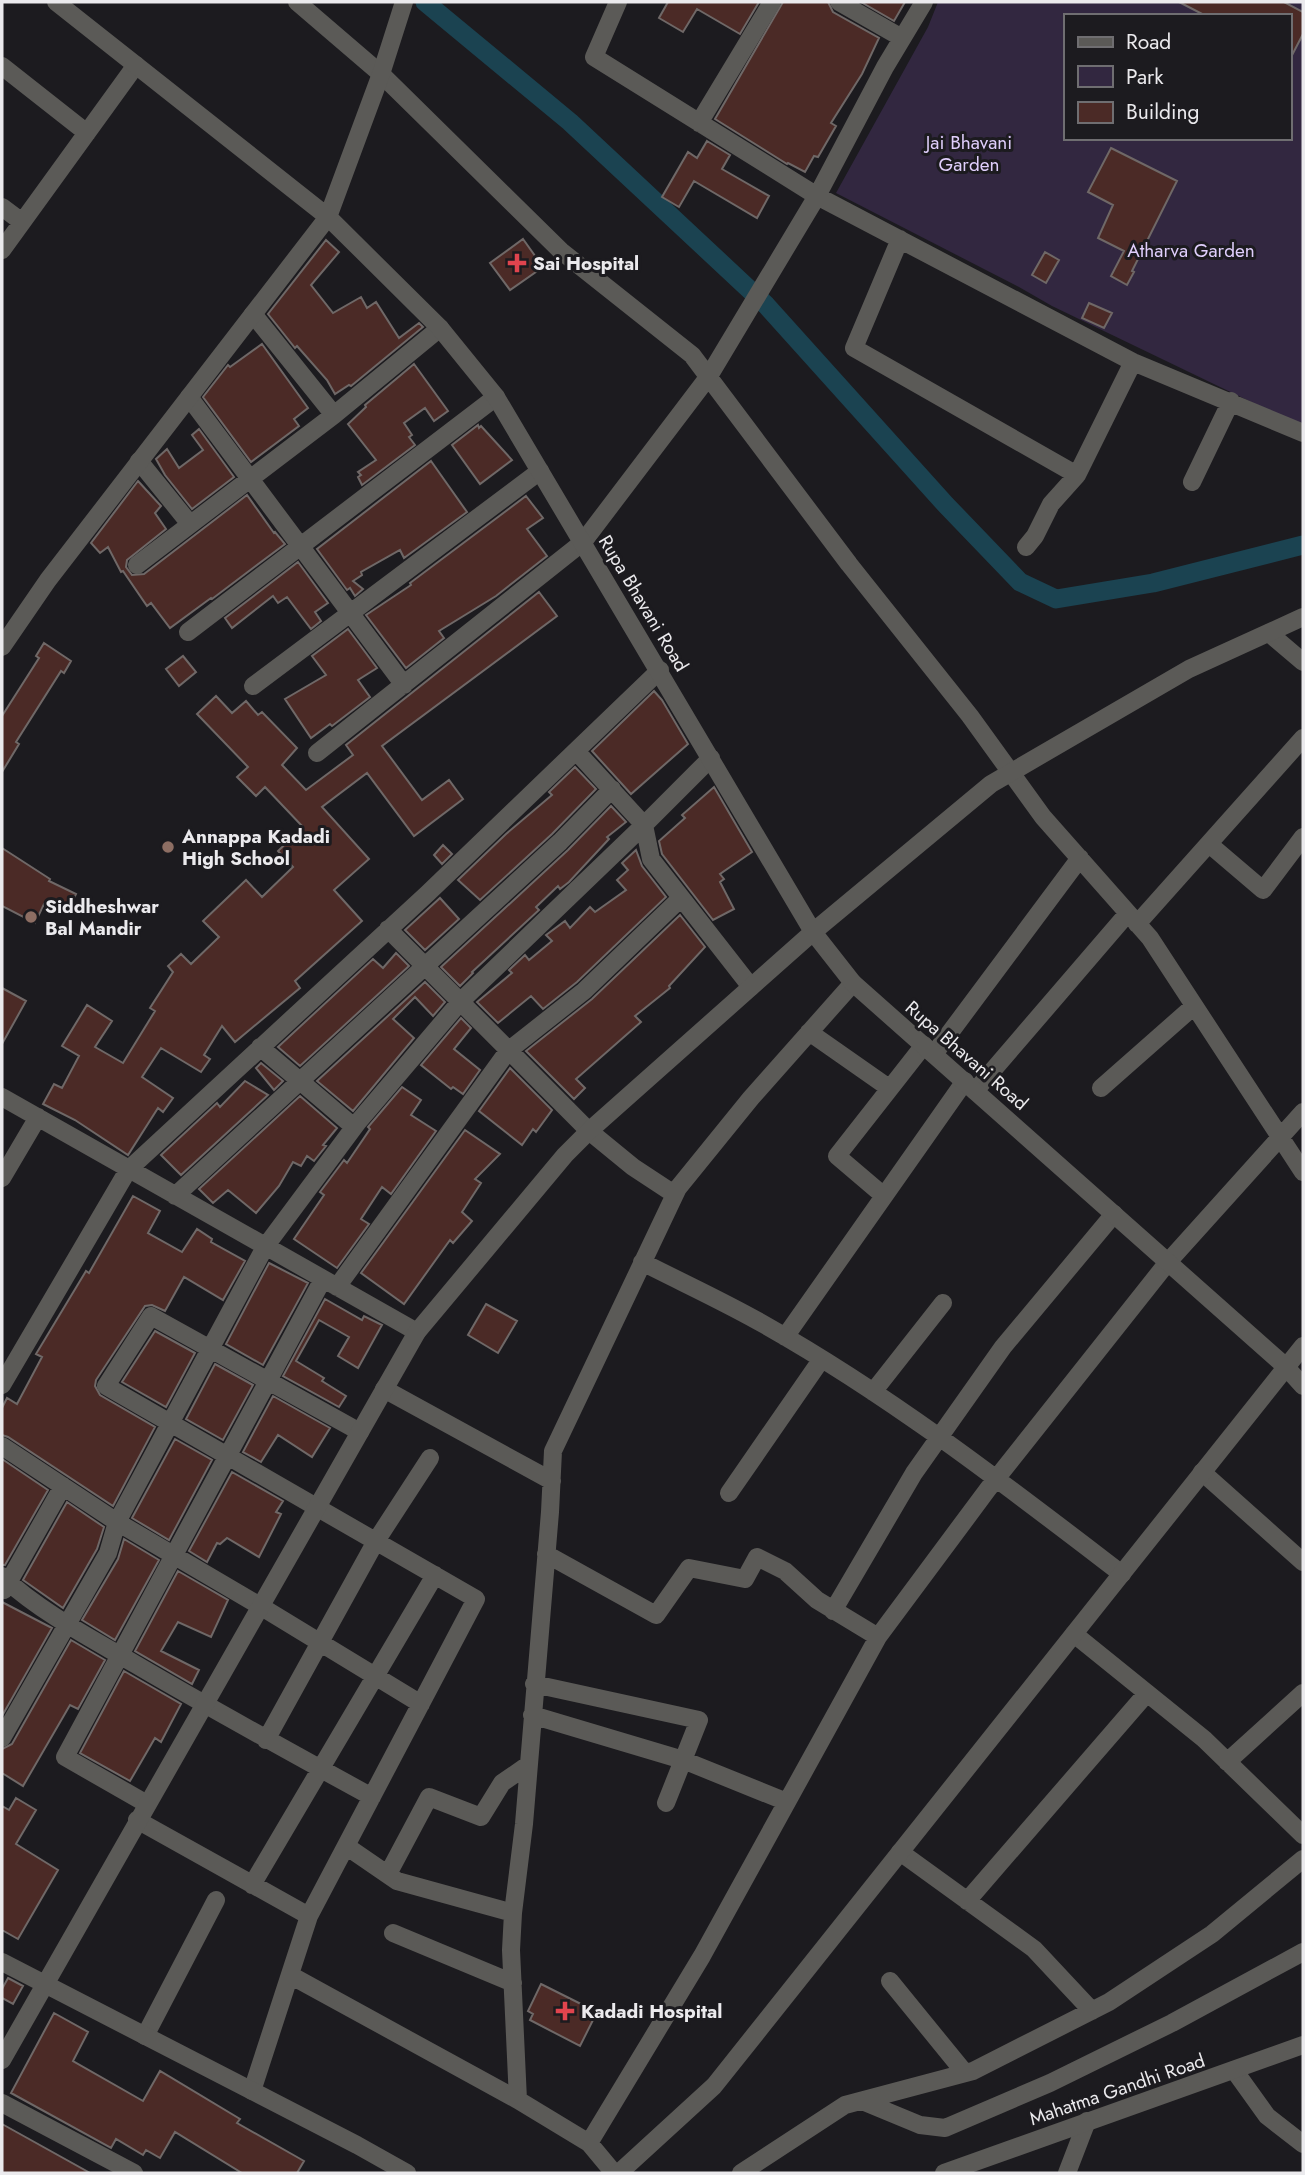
<svg xmlns="http://www.w3.org/2000/svg" width="1305" height="2175" font-family="Jost,sans-serif">
<style>
.green{fill:#322740;fill-rule:evenodd}
.lines{fill:none;stroke-linecap:round;stroke-linejoin:round}
.canal{stroke:#1b4351;stroke-width:19}
.building{fill:#4b2a26;stroke:#6f6867;stroke-width:2}
.minor{stroke:#5b5a57;stroke-width:18}
.tertiary{stroke:#5b5a57;stroke-width:18}
.health-dot{fill:#e0444e;stroke:#1c1b1f;stroke-width:2.5}
.education-dot{fill:#8d6e63;stroke:#1c1b1f;stroke-width:2.5}
.labels{text-anchor:middle;stroke-width:6;stroke-linejoin:round;paint-order:stroke}
.park-label{font-size:19px;fill:#dfcefb;stroke:#1c1b1f}
.poi-label{font-size:19px;font-weight:bold;fill:#ebeaed;stroke:#1c1b1f;text-anchor:start}
.street-label{font-size:19px;fill:#ebeaed;stroke:#1c1b1f}
</style>
<rect width="100%" height="100%" fill="#1c1b1f"/>
<path class="green" d="M938,2H1303V427L1052,306L1019,287L836,193L928,27ZM1065,16H1289V138H1065Z"/>
<g class="lines">
<path class="canal" d="M425,2L570,122L766,305L946,505L1020,582L1056,599L1153,583L1303,545"/>
</g>
<path class="building" d="M668,2H759L740,34L697,9L683,32L659,18Z
M783,2H828L833,12L879,38L862,74L831,123L836,126L818,157L814,156L805,172L788,163L787,164L715,119Z
M861,2H905L894,21Z
M1179,2H1284L1303,12V34L1289,61V16H1206Z
M707,141L730,155L722,169L769,196L757,218L694,181L679,207L662,197L688,152L697,158Z
M1111,148L1177,181L1132,271L1134,272L1127,285L1111,276L1124,251L1098,238L1113,205L1088,192Z
M523,239L543,267L510,290L490,263Z
M326,240L339,252L311,285L333,313L361,297L367,308L376,302L399,338L419,323L423,327L351,386L349,385L335,394L327,380L297,346L295,348L268,314Z
M1045,252L1059,260L1046,283L1032,275Z
M1089,303L1112,313L1104,328L1082,318Z
M262,344L308,408L294,419L299,426L251,462L203,397L228,365L230,367Z
M414,364L448,411L434,421L425,408L404,423L412,435L409,437L415,445L362,485L358,477L361,475L358,472L376,460L348,424L366,407L365,405Z
M478,425L479,428L481,426L512,460L480,484L452,445Z
M199,429L234,477L192,509L165,475L156,459L167,449L179,468L203,450L192,435Z
M431,461L467,512L404,558L400,550L361,572L362,575L353,581L363,589L355,596L350,588L347,590L317,549Z
M138,481L161,506L155,513L166,529L127,560L126,567L132,575L144,574L247,495L274,533L275,532L285,544L212,599L211,598L170,628L151,603L147,606L123,571L121,572L108,547L100,553L91,543Z
M526,496L543,518L527,529L547,556L496,596L439,631L444,638L406,668L366,615L411,585L410,583Z
M298,562L328,603L315,612L321,621L311,629L287,597L278,603L273,596L232,628L225,618Z
M539,592L557,616L382,746L422,800L449,780L463,799L414,836L367,773L322,807L369,859L334,890L362,921L295,981L300,988L235,1042L222,1026L204,1055L210,1059L201,1072L161,1048L142,1077L173,1098L163,1112L158,1108L128,1155L75,1120L43,1104L54,1084L62,1088L79,1056L62,1046L87,1005L112,1021L95,1047L123,1063L155,1011L150,1008L173,972L168,966L181,954L191,964L219,937L203,921L246,880L262,897L293,867L278,851L303,827L265,787L256,796L237,777L248,767L197,714L216,696L232,713L246,701L258,715L262,712L297,748L282,765L306,790L353,755L346,745Z
M348,629L377,668L358,680L370,697L332,726L330,724L311,738L285,699L326,675L312,656Z
M44,643L71,661L64,673L61,671L16,742L19,744L2,772V716L39,658L36,656Z
M183,656L196,672L179,686L166,669Z
M654,691L662,700L688,744L631,794L592,751Z
M575,767L596,789L552,834L480,900L458,880L506,834L552,795L549,792Z
M714,787L752,852L720,874L724,879L720,882L734,909L713,920L662,854L659,841L685,818L682,815Z
M611,806L626,822L607,837L609,839L569,882L560,889L558,886L536,907L539,910L472,972L473,973L460,986L441,967L568,850Z
M443,845L452,854L442,864L434,855Z
M2,848L50,879L49,881L76,894L66,914L44,904L35,923L2,906Z
M636,850L642,866L666,897L577,982L543,1009L531,996L498,1023L477,1002L512,973L509,970L525,955L529,960L552,941L546,935L565,921L570,928L590,907L595,912L626,890L617,880L628,870L622,863Z
M440,898L459,919L425,950L405,930Z
M680,915L705,947L669,986L670,988L635,1016L641,1022L576,1079L585,1088L574,1099L526,1051L592,999Z
M396,953L409,966L300,1066L278,1047L373,959L383,968Z
M425,982L445,1002L433,1016L415,997L393,1019L414,1038L353,1111L317,1081Z
M2,988L26,1001L2,1044Z
M461,1018L471,1028L454,1049L480,1070L463,1094L453,1087L451,1089L421,1065Z
M261,1063L283,1081L274,1090L256,1068Z
M510,1068L552,1110L536,1132L533,1129L522,1145L479,1111Z
M245,1081L268,1095L181,1175L161,1155L217,1103L220,1107Z
M402,1087L421,1100L411,1115L436,1131L391,1194L382,1187L361,1219L369,1224L337,1268L294,1239L324,1195L320,1192L344,1160L347,1163L370,1129L368,1127Z
M300,1096L337,1128L323,1145L326,1146L314,1161L307,1156L301,1166L293,1162L279,1186L256,1213L228,1190L213,1203L199,1189Z
M465,1130L500,1154L475,1179L481,1183L462,1212L472,1221L453,1243L450,1240L404,1304L361,1273Z
M133,1196L160,1211L148,1233L182,1252L197,1229L212,1239L211,1242L245,1261L223,1300L184,1277L165,1311L152,1305L145,1306L96,1380L95,1386L100,1395L155,1427L113,1506L8,1437L2,1435V1408L7,1398L17,1404L42,1357L36,1354L86,1271L89,1273Z
M269,1263L308,1283L263,1365L226,1344Z
M325,1299L362,1320L364,1316L382,1325L358,1368L338,1356L349,1337L319,1320L296,1361L324,1378L322,1381L346,1396L339,1407L283,1376Z
M486,1304L517,1321L498,1353L468,1335Z
M155,1331L195,1353L166,1407L122,1382Z
M215,1364L253,1385L223,1440L186,1419Z
M273,1396L330,1428L312,1457L278,1435L261,1462L243,1452Z
M175,1439L212,1460L169,1540L132,1518Z
M2,1459L48,1490L5,1565H2Z
M232,1472L283,1501L276,1512L281,1514L259,1557L227,1538L220,1544L217,1543L207,1562L189,1551Z
M67,1502L104,1527L97,1549L63,1608L23,1580Z
M124,1539L159,1560L115,1640L82,1620L118,1559Z
M178,1571L228,1600L211,1637L178,1622L161,1651L199,1670L192,1684L135,1651Z
M2,1602L52,1628L2,1716Z
M71,1640L105,1660L78,1709L70,1705L23,1786L2,1773V1749L12,1744Z
M124,1671L181,1704L161,1742L155,1738L130,1781L80,1753Z
M16,1798L36,1810L16,1844L58,1870L18,1939L2,1930V1806L9,1810Z
M8,1978L23,1986L13,2004L2,1998V1989Z
M541,1984L597,2012L580,2046L530,2020L533,2014L528,2011Z
M54,2013L88,2032L73,2061L143,2101L160,2071L240,2119L237,2123L304,2161L297,2173H242L175,2132L160,2158L146,2150L143,2155L116,2139L111,2148L11,2093Z
M2,2124L90,2173H2Z"/>
<g class="lines">
<path class="minor" d="M297,2L381,74L561,251L692,355L849,564L970,716L1043,817L1150,938L1303,1172
M618,2L594,57L817,196L1133,362L1303,433
M839,2L902,38
M2,66L87,133
M699,123L772,2
M2,207L22,222
M900,239L854,348L1077,475L1133,362
M2,250L136,65
M253,314L334,415
M189,397L404,685
M139,461L190,524
M1192,482L1231,401
M1026,547L1035,536L1051,504L1077,475
M137,565L334,415L440,328
M188,632L496,397
M1269,633L1303,662
M253,686L540,471
M576,751L644,825L711,758
M317,753L583,542L709,376L817,196L885,67L924,2
M644,825L651,859L751,987
M1209,844L1263,890L1303,837
M1137,924L1303,738
M388,929L589,1131L633,1167L674,1194
M809,1032L889,1088
M260,1047L354,1127
M934,1054L1080,858
M1101,1088L1194,1006
M975,1091L1128,913
M2,1097L417,1332
M2,1178L38,1117
M175,1196L560,842L612,789
M884,1196L837,1156L924,1045
M642,1262C683,1283 725,1302 765,1325C891,1396 1007,1486 1122,1574
M337,1287L508,1051L584,991L681,898
M785,1337L965,1081
M2,1385L128,1170L427,894L660,670
M384,1389L552,1481
M873,1392L943,1303
M2,1446L117,1522L260,1606L421,1704
M1202,1472L1303,1562
M729,1493L821,1360
M546,1554L656,1615L689,1568L745,1579L757,1557L785,1571L817,1600L878,1637
M2,1576C37,1610 92,1639 135,1664C213,1710 292,1753 372,1797
M4,1590L63,1486
M833,1611L914,1473L1003,1347L1114,1214
M1074,1634L1204,1739L1303,1835
M534,1684L699,1720L666,1803
M532,1715L683,1760L787,1802
M2,1738L108,1553L117,1522L265,1247L358,1122L460,1002L644,825
M266,1740L376,1541L430,1458
M1227,1762L1303,1693
M147,1804L65,1757L323,1279
M137,1820L309,1916
M346,1846L397,1881L513,1913
M900,1852L1034,1949L1092,2011
M388,1874L429,1797L481,1817L502,1783L528,1765
M252,1885L435,1575
M967,1901L1147,1693
M393,1933L513,1983
M290,1975L518,2100L589,2143L614,2173
M890,1981L965,2073
M145,2036L216,1900
M1234,2070L1267,2116L1303,2144
M252,2091L309,1916L476,1599L106,1386L151,1316L360,1432
M518,2100L511,1950L513,1913L524,1824L550,1512L553,1451L678,1188L751,1098L853,983
M862,2101L920,2125L945,2128L1050,2083L1172,2023L1303,1952
M2,2103L134,2173
M589,2143L702,1956L878,1637L988,1489L1168,1262L1303,1112
M741,2173L845,2105L973,2071L1109,2002L1212,1934L1303,1859
M1067,2173L1087,2121"/>
<path class="tertiary" d="M56,2L328,217L440,328L496,397L813,932L853,983L1285,1366L1303,1386
M2,647L48,580L328,217L381,74L404,2
M2,1962L357,2145L407,2173
M2,2060L417,1332L565,1155L589,1131L813,932L991,784L1189,669L1303,617
M619,2173L714,2086L1303,1346
M944,2173L1303,2045"/>
</g>
<g class="health-dot">
<path d="M513.5 252.5h7v7h7v7h-7v7h-7v-7h-7v-7h7z"/>
<path d="M561.5 2000.5h7v7h7v7h-7v7h-7v-7h-7v-7h7z"/>
</g>
<g class="education-dot">
<circle cx="168" cy="847" r="7"/>
<circle cx="31" cy="917" r="7"/>
</g>
<g class="labels">
<g class="park-label">
<text x="969" y="149">Jai Bhavani<tspan x="969" dy="22">Garden</tspan></text>
<text x="1191" y="257">Atharva Garden</text>
</g>
<g class="poi-label">
<text x="533" y="270">Sai Hospital</text>
<text x="182" y="843">Annappa Kadadi<tspan x="182" dy="22">High School</tspan></text>
<text x="45" y="913">Siddheshwar<tspan x="45" dy="22">Bal Mandir</tspan></text>
<text x="581" y="2018">Kadadi Hospital</text>
</g>
<g class="street-label">
<text transform="translate(644 603) rotate(59)" y="7">Rupa Bhavani Road</text>
<text transform="translate(967 1055) rotate(41)" y="7">Rupa Bhavani Road</text>
<text transform="translate(1117 2089) rotate(-19)" y="7">Mahatma Gandhi Road</text>
</g>
</g>
<rect width="1305" height="2175" fill="none" stroke="#ebeaed" stroke-width="7"/>
<rect x="1064" y="14" width="228" height="126" fill="#1c1b1f" stroke="#6f6e71" stroke-width="2"/>
<rect x="1078" y="37" width="35" height="10" fill="#5b5a57" stroke="#6f6e71" stroke-width="2"/>
<text x="1126" y="49" font-size="21" fill="#ebeaed">Road</text>
<rect x="1078" y="66" width="35" height="21" fill="#322740" stroke="#6f6e71" stroke-width="2"/>
<text x="1126" y="84" font-size="21" fill="#ebeaed">Park</text>
<rect x="1078" y="102" width="35" height="21" fill="#4b2a26" stroke="#6f6e71" stroke-width="2"/>
<text x="1126" y="119" font-size="21" fill="#ebeaed">Building</text>
</svg>
